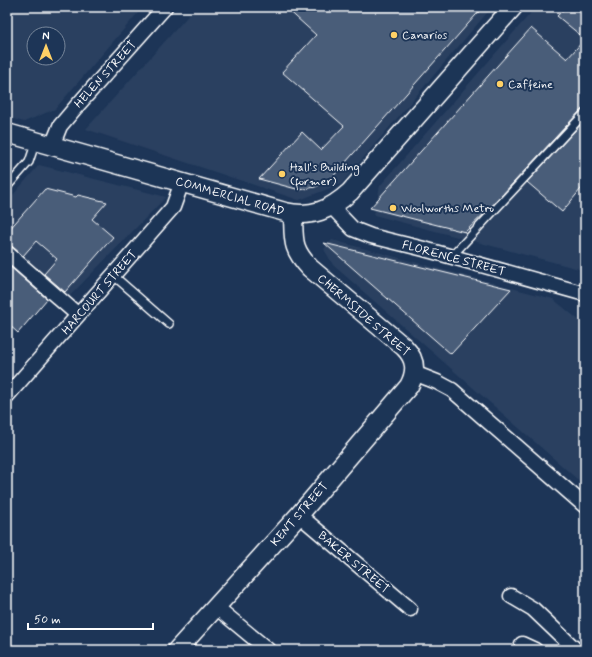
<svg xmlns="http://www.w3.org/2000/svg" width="592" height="657" font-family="Mynerve,sans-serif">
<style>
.built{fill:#2a4161;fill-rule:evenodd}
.building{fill:#4a5d79;stroke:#fff}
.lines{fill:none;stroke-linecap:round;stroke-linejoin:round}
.service-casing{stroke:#fff;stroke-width:10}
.minor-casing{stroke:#fff;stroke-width:17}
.tertiary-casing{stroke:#fff;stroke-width:21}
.service{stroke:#1d3557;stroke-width:7}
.minor{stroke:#1d3557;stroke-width:14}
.tertiary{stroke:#1d3557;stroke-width:18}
.poi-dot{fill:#ffd166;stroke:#1d3557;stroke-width:1.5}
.labels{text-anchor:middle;stroke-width:4;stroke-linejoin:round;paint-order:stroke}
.poi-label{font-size:12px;fill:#fff;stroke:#1d3557;text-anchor:start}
.street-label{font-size:12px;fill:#fff;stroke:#1d3557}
</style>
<rect width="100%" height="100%" fill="#1d3557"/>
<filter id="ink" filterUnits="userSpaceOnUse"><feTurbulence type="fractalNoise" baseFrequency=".025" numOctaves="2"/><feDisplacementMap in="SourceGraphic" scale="8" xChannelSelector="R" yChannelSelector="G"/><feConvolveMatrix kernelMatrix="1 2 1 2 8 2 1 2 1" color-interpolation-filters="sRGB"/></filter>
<g filter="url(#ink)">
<path class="built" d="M7,7H143L55,109L24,122L7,117ZM34,34H58V58H34Z
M196,7H492L341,184L299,200L86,129Z
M536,7H585V268L583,270L374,215L380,186Z
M39,165L166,197L59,307L7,265V202Z
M332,240L553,299L585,325V486L333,265L324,249Z"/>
<path class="building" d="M285,7H483L330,180L315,187L300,190L259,179L302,132L321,150L344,126L282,72L316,35Z
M566,7H585V108L581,110L488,210L465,232L370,208L531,28L567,59L585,39L557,16Z
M585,120V184L562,212L527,182Z
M45,189L76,197L78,195L107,202L92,219L113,237L65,292L44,274L57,259L36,241L23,256L13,247L7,245V232Z
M324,243L511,289L451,354Z
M7,264L47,299L18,333L7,323Z"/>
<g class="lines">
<defs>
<path id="service" d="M7,187L29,162L36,141
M451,257L585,113
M114,276L169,324"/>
<path id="minor" d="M52,146L60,126L76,107L165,7
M332,207L353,229L371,236L424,249L585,294
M7,253L78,315
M414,373L437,382L452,390L585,506
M7,396L173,207L182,182
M299,515L410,609
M511,596L533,609L576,650
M215,606L268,650
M522,644L535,650"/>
<path id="tertiary" d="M7,133L285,212C312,218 330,210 350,192L513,7
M177,650L299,515L409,386C417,371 416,359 404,347L310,268C291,248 294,240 293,214"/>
</defs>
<use href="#service" class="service-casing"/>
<use href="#minor" class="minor-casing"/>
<use href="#tertiary" class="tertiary-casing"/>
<use href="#service" class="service"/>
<use href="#minor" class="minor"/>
<use href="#tertiary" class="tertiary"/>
</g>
</g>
<g class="poi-dot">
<circle cx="394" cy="35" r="4"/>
<circle cx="500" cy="84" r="4"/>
<circle cx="282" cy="174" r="4"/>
<circle cx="393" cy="208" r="4"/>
</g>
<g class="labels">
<g class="poi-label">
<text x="402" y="39">Canarios</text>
<text x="508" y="88">Caffeine</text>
<text x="290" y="171">Hall's Building<tspan x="290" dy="14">(former)</tspan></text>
<text x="401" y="212">Woolworths Metro</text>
</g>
<g class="street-label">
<text transform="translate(105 74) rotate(-48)" y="4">HELEN STREET</text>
<text transform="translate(230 196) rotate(16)" y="4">COMMERCIAL ROAD</text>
<text transform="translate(454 258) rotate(15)" y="4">FLORENCE STREET</text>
<text transform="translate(99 292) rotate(-49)" y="4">HARCOURT STREET</text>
<text transform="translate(364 315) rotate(41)" y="4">CHERMSIDE STREET</text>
<text transform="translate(299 514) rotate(-49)" y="4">KENT STREET</text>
<text transform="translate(354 562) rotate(40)" y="4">BAKER STREET</text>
</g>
</g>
<rect width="592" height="657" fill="none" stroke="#1d3557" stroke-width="24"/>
<rect x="12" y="12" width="568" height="633" fill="none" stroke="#fff" stroke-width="1.5" filter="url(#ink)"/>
<g transform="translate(46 46)"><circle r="19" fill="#1d3557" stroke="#77869a"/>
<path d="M0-3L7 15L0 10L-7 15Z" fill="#ffd166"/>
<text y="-6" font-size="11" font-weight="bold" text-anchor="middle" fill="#ffffff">N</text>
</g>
<path d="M28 623v6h125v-6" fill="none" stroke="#ffffff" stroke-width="2"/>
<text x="34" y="623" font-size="12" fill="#ffffff" stroke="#1d3557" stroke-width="3" paint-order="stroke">50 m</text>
</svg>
